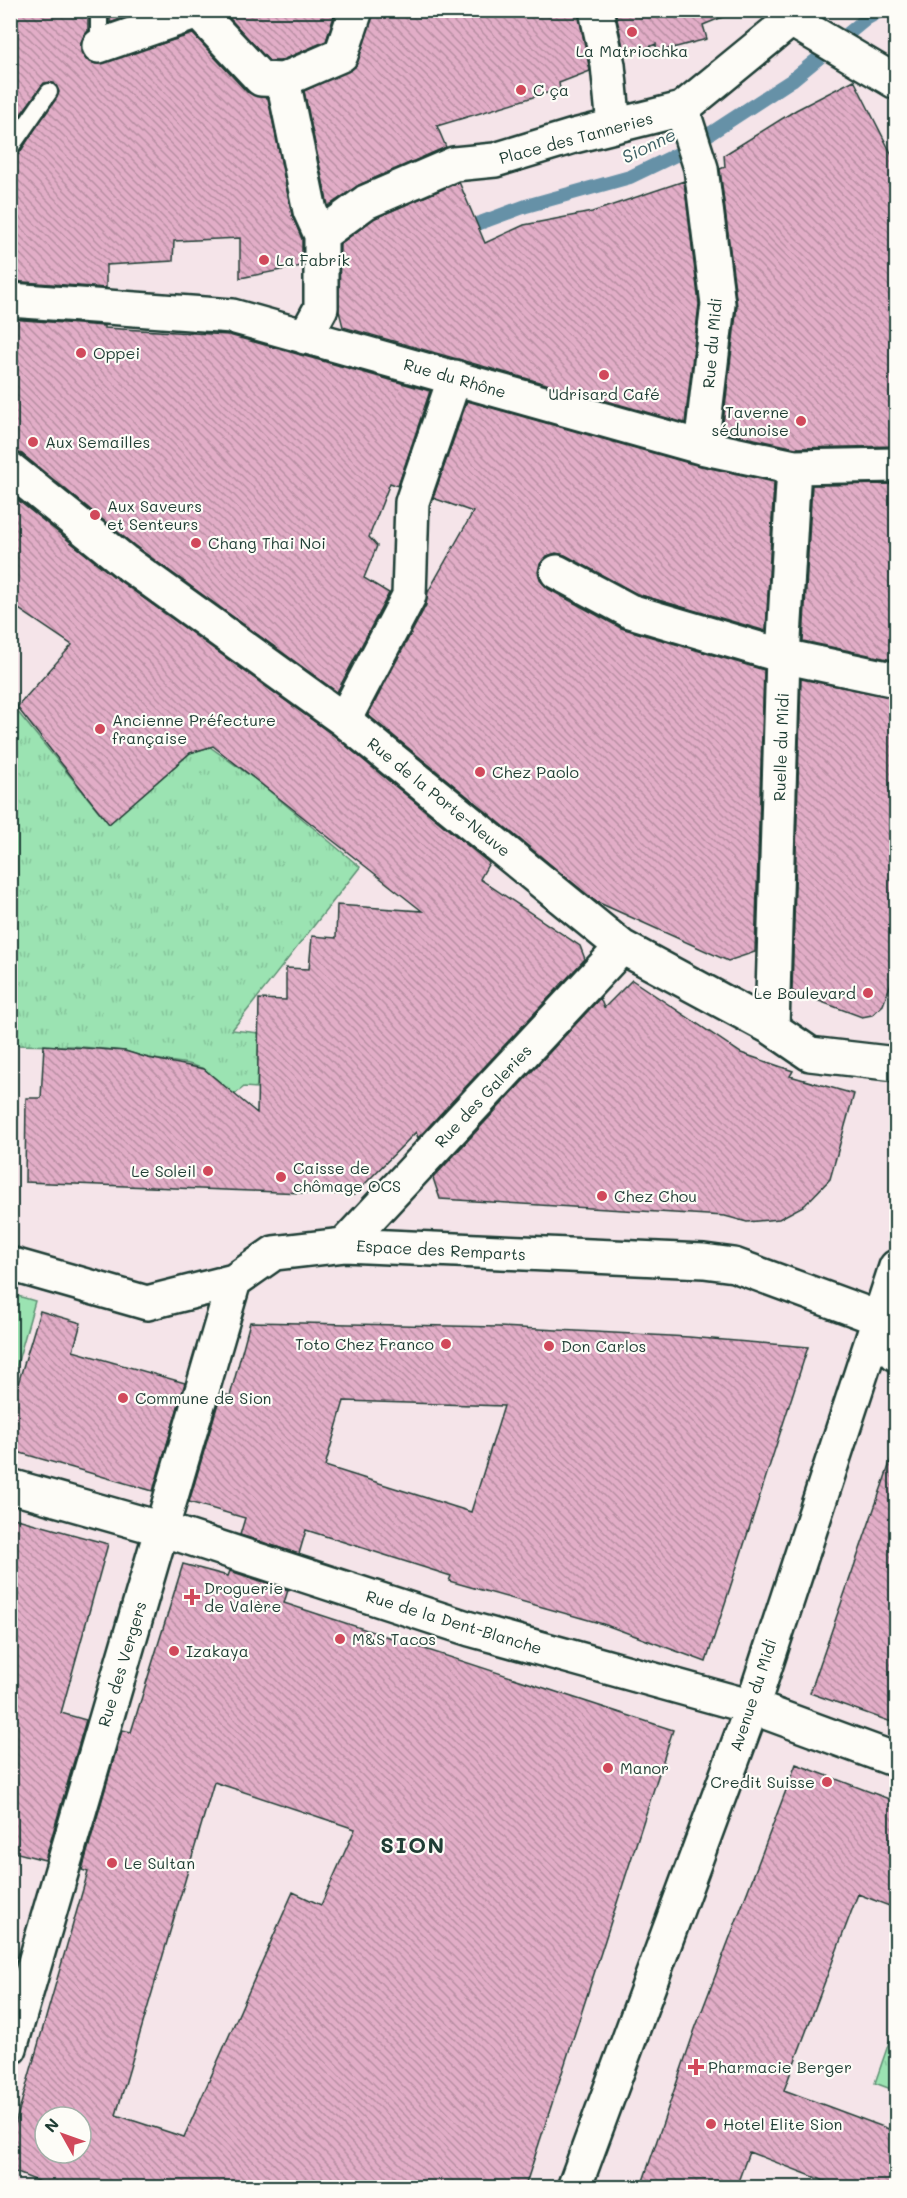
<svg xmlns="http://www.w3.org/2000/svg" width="907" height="2198" font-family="Mali,sans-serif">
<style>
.grass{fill:url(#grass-tufts);stroke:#5d9073;stroke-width:1.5}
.park{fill:#9be3b2;stroke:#5d9073;stroke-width:1.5}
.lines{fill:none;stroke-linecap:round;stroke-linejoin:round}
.stream{stroke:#6691a7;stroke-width:14}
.building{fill:url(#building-back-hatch);stroke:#1f3d34;stroke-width:1.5;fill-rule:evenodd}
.lane-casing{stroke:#1f3d34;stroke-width:21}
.street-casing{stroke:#1f3d34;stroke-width:38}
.lane{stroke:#fdfcf7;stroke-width:16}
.street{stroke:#fdfcf7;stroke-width:33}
.poi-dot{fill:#d1495b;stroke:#fdfcf7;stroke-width:2}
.labels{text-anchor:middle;stroke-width:4.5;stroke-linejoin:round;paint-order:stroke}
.poi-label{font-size:16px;fill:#1f3d34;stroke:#fdfcf7;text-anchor:start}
.street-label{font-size:16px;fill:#1f3d34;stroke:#fdfcf7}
.water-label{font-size:18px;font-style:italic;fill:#3c6064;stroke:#fdfcf7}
.district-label{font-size:22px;font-weight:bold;letter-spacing:1.5px;fill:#1f3d34;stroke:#fdfcf7}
</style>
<defs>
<pattern id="grass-tufts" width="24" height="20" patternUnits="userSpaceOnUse" patternTransform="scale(1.5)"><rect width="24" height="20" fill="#9be3b2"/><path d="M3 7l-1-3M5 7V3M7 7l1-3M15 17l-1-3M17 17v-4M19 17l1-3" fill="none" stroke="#85c49a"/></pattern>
<pattern id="building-back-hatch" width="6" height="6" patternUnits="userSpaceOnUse" patternTransform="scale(1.5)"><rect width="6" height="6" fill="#e2adc7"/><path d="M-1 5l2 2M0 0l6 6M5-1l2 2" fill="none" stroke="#b78ea2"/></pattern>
</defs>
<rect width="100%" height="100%" fill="#f5e4e9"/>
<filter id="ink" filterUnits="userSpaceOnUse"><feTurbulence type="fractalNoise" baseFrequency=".0167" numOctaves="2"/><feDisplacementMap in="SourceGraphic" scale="12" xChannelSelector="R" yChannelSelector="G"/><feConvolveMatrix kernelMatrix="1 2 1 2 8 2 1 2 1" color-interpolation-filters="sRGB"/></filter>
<g filter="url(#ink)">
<path class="grass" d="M17,711L109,824L190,753L210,747L255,779L360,867L232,1030L259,1033L257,1088L244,1087L235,1094H225L220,1083L204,1069L189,1064L148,1058L125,1051L72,1046L11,1045V714Z
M896,2022V2091L875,2083Z"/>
<path class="park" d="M11,1294L35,1301L11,1386L10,1294Z"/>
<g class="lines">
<path class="stream" d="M461,230L526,206L630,177L682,152L792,80L866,19L882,10"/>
</g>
<path class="building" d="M10,10H88V31L81,42V52L86,60L96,64L193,34L247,92L268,98L292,215L302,239V266L240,278V238L174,241L173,261L106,265V288L10,281V158L19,154L59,92L54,83H44L10,129Z
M110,10H145L110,23Z
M222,10H336L326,41L280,61H269Z
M374,10H578L590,71L559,83L560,89L437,126L446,147L359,185L328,206L304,91L355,67Z
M615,10H735V12L703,25L707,39L657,52L656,44L625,56Z
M854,80L897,165V446L796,448L722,432L737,306L720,169L725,167L724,155L796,110Z
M684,181L699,304L685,423L343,327L339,311L340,244L375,218L459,182L485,243L524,225L592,212Z
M10,319L104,326V328L229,335L430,391L398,486L390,483L369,537L377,546L364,578L389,593L337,692L135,546L22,454L10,451Z
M467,401L696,465L774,482L766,631L637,594L565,555L556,553L547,556L540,564L538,572L541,581L548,589L621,628L764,670L755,952L728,961L595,901L368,715L426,605L428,592L473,512L433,498Z
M897,484V661L803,641L812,485Z
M10,494L113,576L333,735L489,863L480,879L580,946L585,959L418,1138L416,1132L354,1195L25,1182L26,1098H41L44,1045L125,1051L148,1058L204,1069L257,1113L259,999L286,1000V968L309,969L312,936L336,938L337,905L422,911L213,746L190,753L109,824L17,707L72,645L10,603Z
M801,679L897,698V967L883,1005L872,1015L862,1017L792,991Z
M632,980L741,1053L793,1071L790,1076L854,1094L830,1179L805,1205L779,1219L747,1222L725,1216L440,1199L433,1178L600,998L604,1008Z
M40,1311L81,1323L73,1351L185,1383L153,1491L10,1450V1410Z
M250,1322L499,1327L689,1337L808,1347L706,1662L603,1624L449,1581L451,1576L306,1530L299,1554L240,1535L245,1518L189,1502L221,1393L230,1396ZM344,1401L504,1406L471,1512L325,1466Z
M891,1460H897V1724L810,1693Z
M10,1517L108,1544L61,1713L86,1720L45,1860L10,1851Z
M183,1564L228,1576L230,1571L288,1590L284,1603L673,1730L525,2187H52L10,2170V2142L88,1872L82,1870L122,1730L131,1732ZM214,1782L355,1829L321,1905L293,1892L184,2137L116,2115ZM45,2117H81V2153H45Z
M796,1764L897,1802V1909L858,1894L784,2090L897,2132V2187H840L749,2152L736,2187H641L695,2029Z"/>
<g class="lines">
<defs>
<path id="lane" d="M95,50L99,46V10
M10,148L49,92"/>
<path id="street" d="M596,10L608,65L614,126
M793,21L896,82
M99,46L198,12L261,79L283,80L341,55L356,10
M283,80L310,211L321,235L366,202L454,164L495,160L574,136L682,109L803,10
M682,109L701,168L718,304L701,447
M10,300L232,316L701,447L794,467L896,465
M305,337L321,308V235
M10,469L124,561L344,720L622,947L772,1028L810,1054L896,1064
M557,572L630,611L783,656L896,680
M344,720L409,596L412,502L455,377
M772,1028L783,656L794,467
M344,1245L622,947
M10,1264L147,1303L234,1281L274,1253L344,1245L704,1261L734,1265L878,1318L896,1354
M10,1486L162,1529L470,1629L752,1707L896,1760
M10,2048L234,1281
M574,2188L752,1707L896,1267"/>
</defs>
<use href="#lane" class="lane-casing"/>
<use href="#street" class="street-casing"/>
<use href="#lane" class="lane"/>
<use href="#street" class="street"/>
</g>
</g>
<g class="poi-dot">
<circle cx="632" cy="32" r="6"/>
<circle cx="521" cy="90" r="6"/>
<circle cx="264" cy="260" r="6"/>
<circle cx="81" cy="353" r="6"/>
<circle cx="604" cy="375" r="6"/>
<circle cx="801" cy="421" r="6"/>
<circle cx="33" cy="442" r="6"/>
<circle cx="95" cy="515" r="6"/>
<circle cx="196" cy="543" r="6"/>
<circle cx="100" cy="729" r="6"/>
<circle cx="480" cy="772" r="6"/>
<circle cx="868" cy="993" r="6"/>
<circle cx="208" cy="1171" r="6"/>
<circle cx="281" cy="1177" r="6"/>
<circle cx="602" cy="1196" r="6"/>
<circle cx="446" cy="1344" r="6"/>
<circle cx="549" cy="1346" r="6"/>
<circle cx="123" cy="1398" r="6"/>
<path d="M189 1588h6v6h6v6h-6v6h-6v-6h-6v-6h6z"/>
<circle cx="340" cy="1639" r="6"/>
<circle cx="174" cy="1651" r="6"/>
<circle cx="608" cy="1768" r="6"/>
<circle cx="827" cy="1782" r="6"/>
<circle cx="112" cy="1863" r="6"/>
<path d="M693 2058h6v6h6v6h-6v6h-6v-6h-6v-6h6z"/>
<circle cx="711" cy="2124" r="6"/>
</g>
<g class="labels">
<g class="poi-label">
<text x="632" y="57" text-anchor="middle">La Matriochka</text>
<text x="533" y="96">C ça</text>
<text x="276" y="266">La Fabrik</text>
<text x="93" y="359">Oppei</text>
<text x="604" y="400" text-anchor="middle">Udrisard Café</text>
<text x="789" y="418" text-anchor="end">Taverne<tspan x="789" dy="18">sédunoise</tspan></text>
<text x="45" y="448">Aux Semailles</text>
<text x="107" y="512">Aux Saveurs<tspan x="107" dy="18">et Senteurs</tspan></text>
<text x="208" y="549">Chang Thai Noi</text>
<text x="112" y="726">Ancienne Préfecture<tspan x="112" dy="18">française</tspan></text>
<text x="492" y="778">Chez Paolo</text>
<text x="856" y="999" text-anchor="end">Le Boulevard</text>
<text x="293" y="1174">Caisse de<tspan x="293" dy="18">chômage OCS</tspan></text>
<text x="196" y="1177" text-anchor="end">Le Soleil</text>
<text x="614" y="1202">Chez Chou</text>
<text x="434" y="1350" text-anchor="end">Toto Chez Franco</text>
<text x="561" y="1352">Don Carlos</text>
<text x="135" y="1404">Commune de Sion</text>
<text x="204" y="1594">Droguerie<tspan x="204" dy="18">de Valère</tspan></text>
<text x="352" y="1645">M&amp;S Tacos</text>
<text x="186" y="1657">Izakaya</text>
<text x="620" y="1774">Manor</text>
<text x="815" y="1788" text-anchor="end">Credit Suisse</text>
<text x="124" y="1869">Le Sultan</text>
<text x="708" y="2073">Pharmacie Berger</text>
<text x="723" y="2130">Hotel Elite Sion</text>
</g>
<g class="street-label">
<text transform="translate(576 138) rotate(-15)" y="6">Place des Tanneries</text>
<text transform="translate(712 343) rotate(-85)" y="6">Rue du Midi</text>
<text transform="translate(455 378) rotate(16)" y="6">Rue du Rhône</text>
<text transform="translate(781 747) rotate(-88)" y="6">Ruelle du Midi</text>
<text transform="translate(439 797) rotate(39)" y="6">Rue de la Porte-Neuve</text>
<text transform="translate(483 1096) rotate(-47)" y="6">Rue des Galeries</text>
<text transform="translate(441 1250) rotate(3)" y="6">Espace des Remparts</text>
<text transform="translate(454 1622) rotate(17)" y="6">Rue de la Dent-Blanche</text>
<text transform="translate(122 1664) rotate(-73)" y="6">Rue des Vergers</text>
<text transform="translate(753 1695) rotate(-72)" y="6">Avenue du Midi</text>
</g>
<g class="water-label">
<text transform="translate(649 146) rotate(-26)" y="6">Sionne</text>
</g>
<g class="district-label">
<text x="413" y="1853">SION</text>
</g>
</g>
<rect width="907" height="2198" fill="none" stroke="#fdfcf7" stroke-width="36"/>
<rect x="18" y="18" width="871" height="2162" fill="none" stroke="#1f3d34" stroke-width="2" filter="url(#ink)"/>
<g transform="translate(63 2135) rotate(310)"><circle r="28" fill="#fdfcf7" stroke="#a4b0a9" stroke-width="1.5"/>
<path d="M0-4.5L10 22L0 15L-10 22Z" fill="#d1495b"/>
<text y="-9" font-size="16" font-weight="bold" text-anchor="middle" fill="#1f3d34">N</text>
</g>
</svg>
